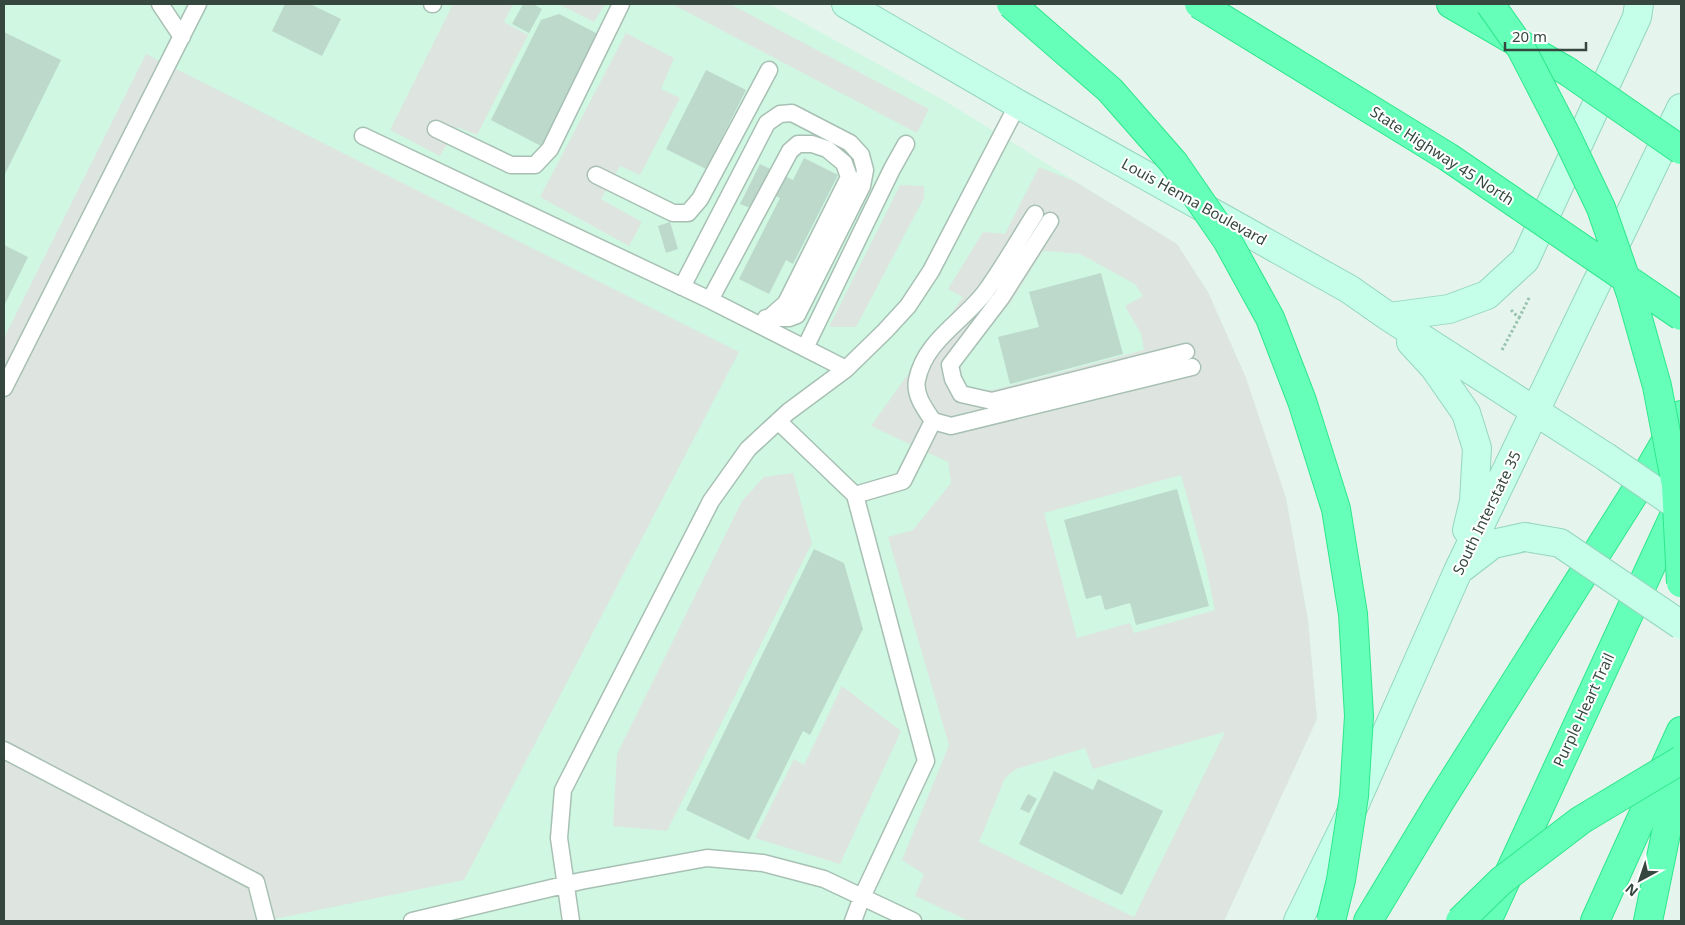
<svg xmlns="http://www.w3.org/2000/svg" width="1685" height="925" font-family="'Noto Sans',sans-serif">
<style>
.commercial{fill:#cff7e2}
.parking{fill:#dee5e1;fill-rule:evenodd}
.building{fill:#bdd9cb}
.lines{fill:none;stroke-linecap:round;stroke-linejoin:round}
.service-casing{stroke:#a8c0b4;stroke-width:19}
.secondary-casing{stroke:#93d7bc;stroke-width:30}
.motorway-casing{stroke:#2de78b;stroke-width:30}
.path{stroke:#98c3ae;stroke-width:3;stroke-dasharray:2.5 2.5;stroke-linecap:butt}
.service{stroke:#fff;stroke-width:16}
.secondary{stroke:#c5ffea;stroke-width:28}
.motorway{stroke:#66ffb9;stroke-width:28}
.secondary-bridge-casing{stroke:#93d7bc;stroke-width:30;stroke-linecap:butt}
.motorway-bridge-casing{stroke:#2de78b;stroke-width:30;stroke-linecap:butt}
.secondary-bridge{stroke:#c5ffea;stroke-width:28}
.motorway-bridge{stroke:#66ffb9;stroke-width:28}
.labels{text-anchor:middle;stroke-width:4;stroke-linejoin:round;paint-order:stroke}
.street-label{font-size:15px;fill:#35473e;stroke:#fff}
</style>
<rect width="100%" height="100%" fill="#e6f4ee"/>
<path class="commercial" d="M4,4H769L945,101L1177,244L1208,292L1246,378L1286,498L1308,620L1317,719L1224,921H4Z"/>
<path class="parking" d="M453,4H513L504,22L528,35L477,135L457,127L440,156L390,130Z
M559,4H605L594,22Z
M672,4H730L929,109L917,133Z
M626,33L674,58L661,89L680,98L640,175L620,166L601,199L642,222L629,246L540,197Z
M146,54L739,352L464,880L265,921H4V338Z
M1039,167L1074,181L1177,244L1208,292L1246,378L1286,498L1308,620L1317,719L1224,921H969L915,896L924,874L902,860L949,745L888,537L913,530L951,483L948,462L871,426L963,297L948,289L983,232L1005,234ZM1048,251L1080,254L1135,284L1143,296L1125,306L1141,334L1144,350L997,389L982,391L969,388L963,380L961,368L963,360L1011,302L1042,252ZM1181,475L1205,562L1215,610L1134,633L1130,623L1077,638L1044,513ZM1225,732L1134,917L979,842L1005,778L1016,769L1085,748L1093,769Z
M900,185L924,186V198L856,327H829Z
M793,473L812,543L667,831L613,826L617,754L742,501L764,477Z
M842,686L901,731L840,864L755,838L794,759L804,765Z"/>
<path class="building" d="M285,4H310L341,19L322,56L272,31Z
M523,4H533L542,9L529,33L512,24Z
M559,14L598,34L541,146L491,120L541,20Z
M4,32L61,60L4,176Z
M706,70L746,90L706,169L666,149Z
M804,158L838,175L793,264L786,260L769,294L739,279L780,198L759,189L750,208L740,204L760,164L793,180Z
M670,222L678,249L666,253L658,226Z
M4,245L28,257L4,306Z
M1101,273L1123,354L1010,384L998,337L1039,327L1029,292Z
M1177,489L1209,606L1136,625L1130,603L1105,610L1101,595L1086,599L1064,520Z
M814,549L844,563L863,629L810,735L803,731L749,840L686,810Z
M1054,771L1093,790L1098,779L1163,811L1122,895L1019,844Z
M1028,794L1037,799L1029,813L1020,809Z"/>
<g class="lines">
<defs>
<path id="service" d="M160,4L182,37
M432,4H433
M436,129L511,165H535L550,149L621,4
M363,136L710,300L846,369
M596,175L673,213H688L700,199L769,70
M1035,214C1019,239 1004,266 986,291C964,321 925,340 917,380C914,395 925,409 933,421L951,426L1192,367
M1050,221L1001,298L950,365L953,379L961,394L992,401L1186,352
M682,287L767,123L780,114L792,113L850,143L861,155L865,170L862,186L797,315L789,318H769
M710,300L790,151L798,144H812L827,149L844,163L849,177L786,303L769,318H766
M805,348L892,169L906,144
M4,388L198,4
M778,421L855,495L926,761L862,897L853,921
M855,495L903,481L933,421
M4,750L256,882L266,921
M412,921L581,881L707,858L763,863L824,879L913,921
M571,921L559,838L563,790L711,501L748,449L788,412L846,369L885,331L908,306L931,271L1018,104"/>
<path id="secondary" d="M846,4L1018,104L1349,289L1389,317L1606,457
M1389,317L1449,309L1487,295L1525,260L1637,17L1639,4
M1411,342L1434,367L1466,413L1477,448L1474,501L1467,530
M1463,567L1493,544L1525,537
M1298,921L1349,817L1458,571L1681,108"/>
<path id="motorway" d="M1451,4L1567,71
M1368,921L1439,803L1649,470L1681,415
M1487,921L1681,501
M1595,921L1681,731
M1648,921L1673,799L1679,758"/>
</defs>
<use href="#service" class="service-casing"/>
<use href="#secondary" class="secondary-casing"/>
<use href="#motorway" class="motorway-casing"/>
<path class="path" d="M1519,318L1530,296
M1502,350L1519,318L1511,310"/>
<use href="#service" class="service"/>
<use href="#secondary" class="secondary"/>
<use href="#motorway" class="motorway"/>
<defs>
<path id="secondary-bridge" d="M1606,457L1681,508
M1525,537L1560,543L1681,625"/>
<path id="motorway-bridge" d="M1011,4L1110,90L1174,163L1227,240L1270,318L1302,401L1336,509L1353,614L1359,716L1354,796L1341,880L1331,921
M1199,4L1448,157L1681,316
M1490,4L1521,48L1567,137L1601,208L1631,294L1657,386L1676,485L1681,583
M1567,71L1681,150
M1460,921L1501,881L1581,820L1681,760"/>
</defs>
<use href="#secondary-bridge" class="secondary-bridge-casing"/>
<use href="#motorway-bridge" class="motorway-bridge-casing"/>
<use href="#secondary-bridge" class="secondary-bridge"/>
<use href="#motorway-bridge" class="motorway-bridge"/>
</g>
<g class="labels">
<g class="street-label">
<text transform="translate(1442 156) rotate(33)" y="5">State Highway 45 North</text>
<text transform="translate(1194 202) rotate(29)" y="5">Louis Henna Boulevard</text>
<text transform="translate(1487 513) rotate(-64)" y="5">South Interstate 35</text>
<text transform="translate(1584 710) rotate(-65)" y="5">Purple Heart Trail</text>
</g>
</g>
<rect width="1685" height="925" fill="none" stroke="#35473e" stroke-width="10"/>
<g transform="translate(1640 880) rotate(220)" stroke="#ffffff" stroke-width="4" paint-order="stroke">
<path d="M0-4L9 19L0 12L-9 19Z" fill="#35473e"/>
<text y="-8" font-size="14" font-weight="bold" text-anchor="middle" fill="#35473e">N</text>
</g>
<path d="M1505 42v8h81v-8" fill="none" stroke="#35473e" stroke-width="2.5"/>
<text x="1512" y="42" font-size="15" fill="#35473e" stroke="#ffffff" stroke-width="4" paint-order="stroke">20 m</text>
</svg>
